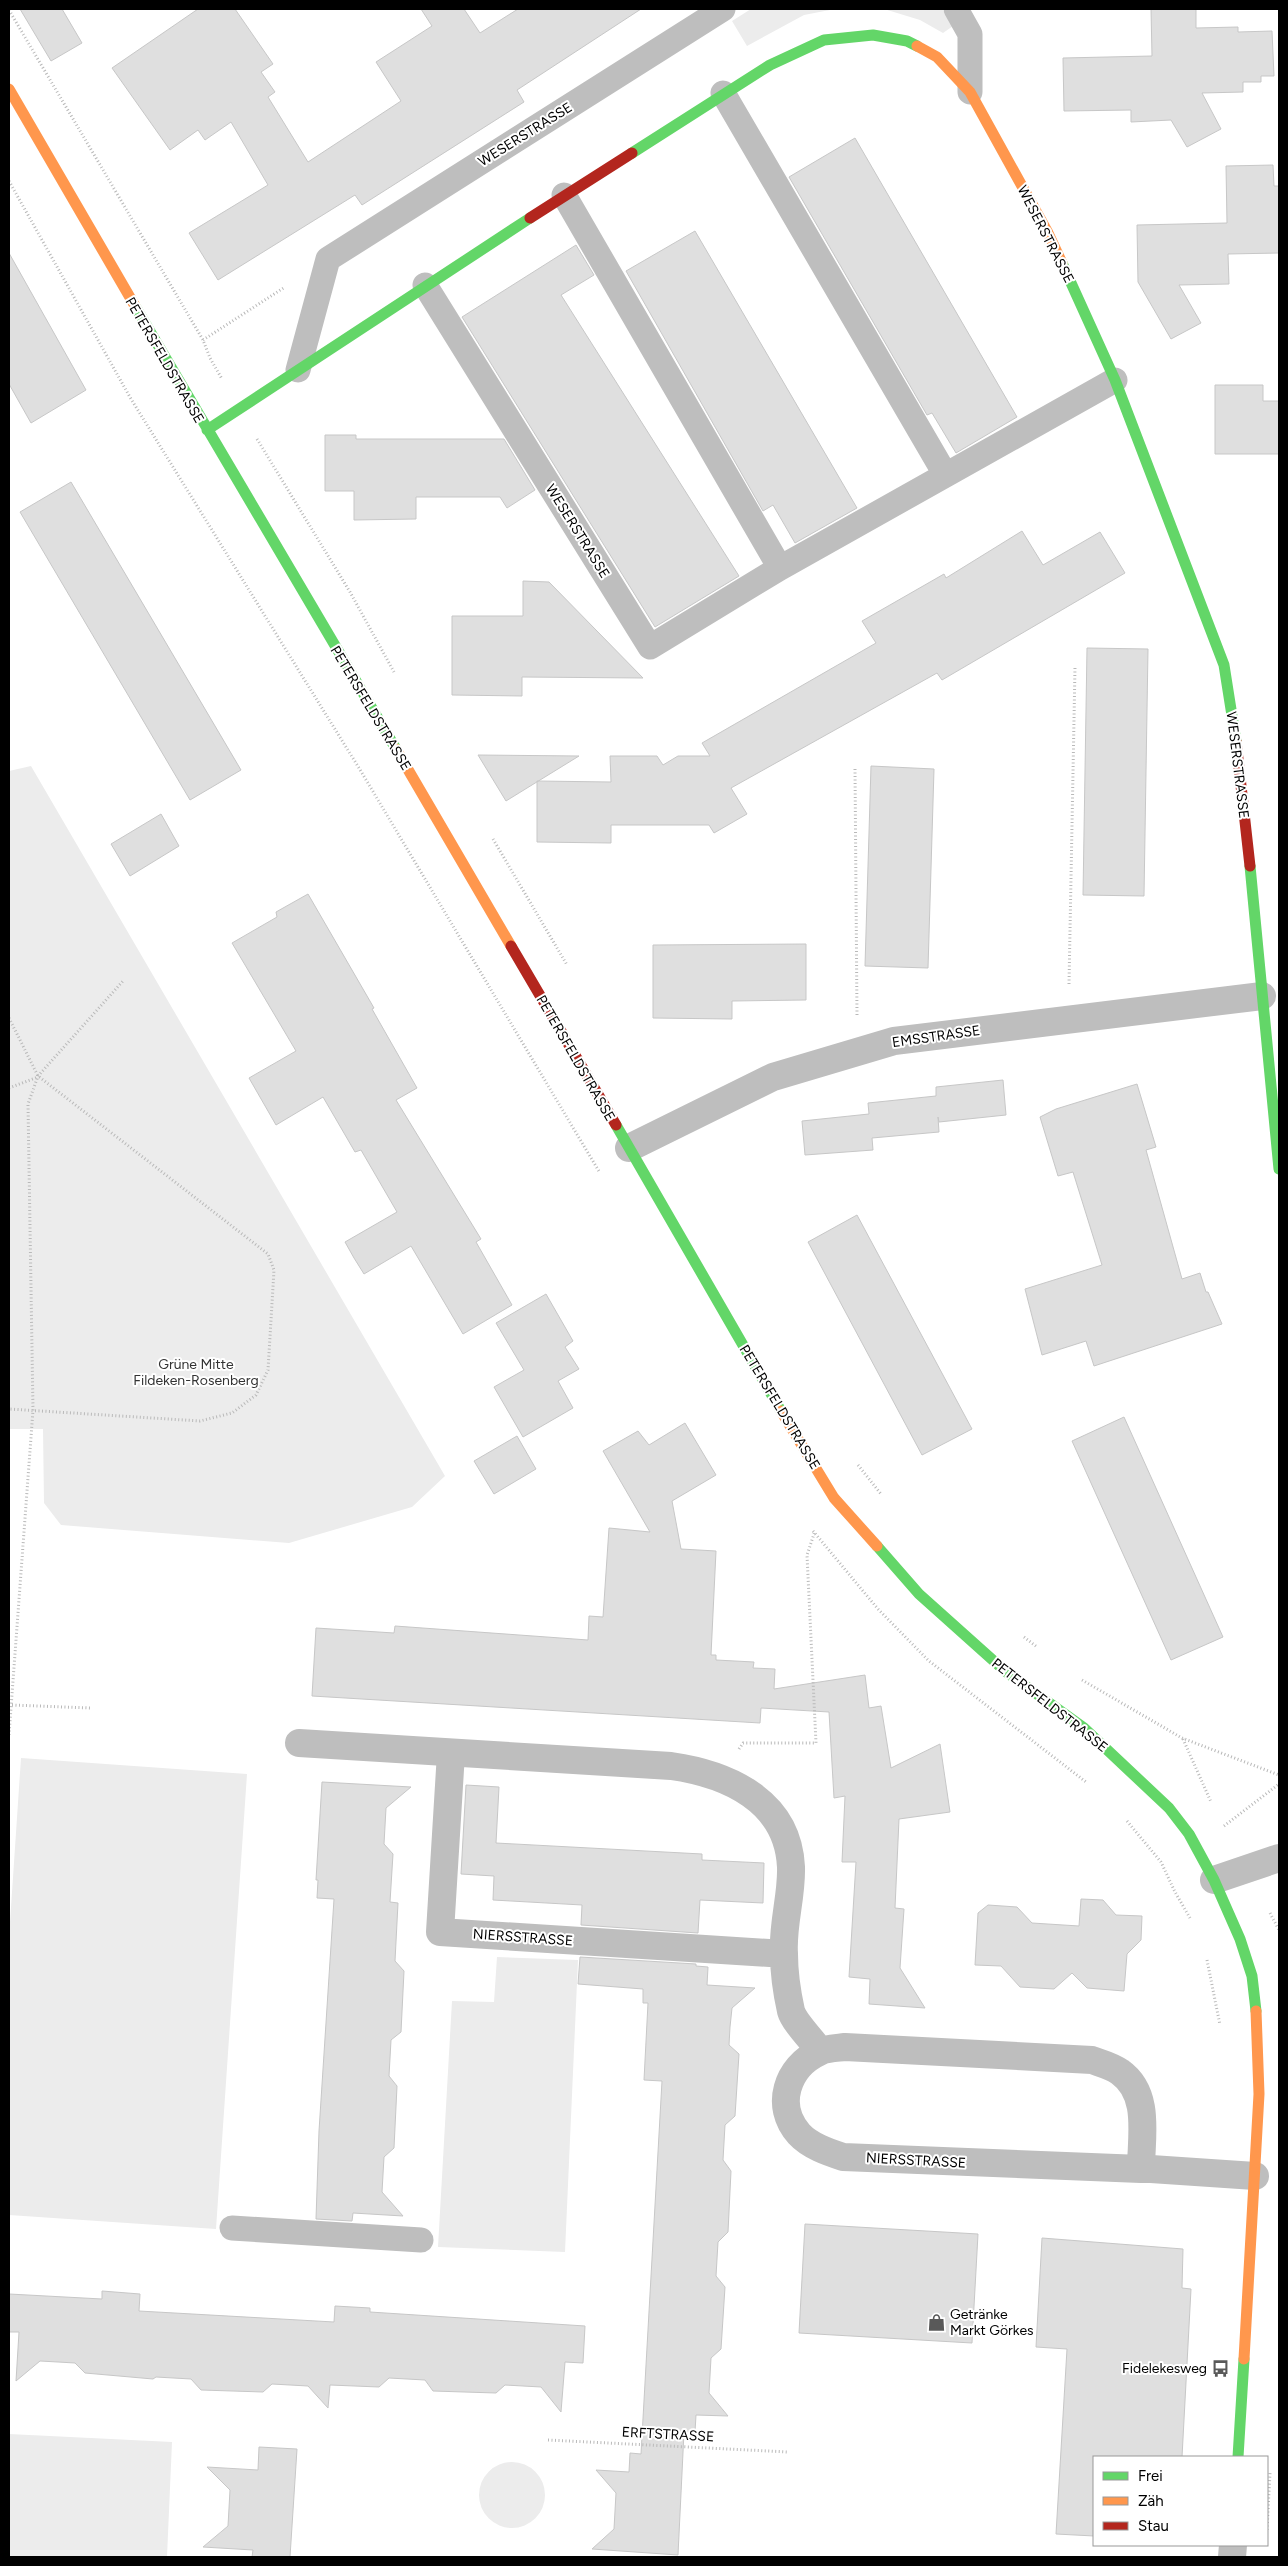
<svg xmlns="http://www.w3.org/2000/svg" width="1288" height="2566" font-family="Figtree,sans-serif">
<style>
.green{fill:#ececec}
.building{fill:#dfdfdf;stroke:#c7c7c7}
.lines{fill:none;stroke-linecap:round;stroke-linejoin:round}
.path{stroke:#b9b9b9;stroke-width:3;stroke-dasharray:1 2.5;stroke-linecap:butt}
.lane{stroke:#bebebe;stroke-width:25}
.street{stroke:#bebebe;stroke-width:28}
.fast{stroke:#63d668;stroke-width:11}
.slow{stroke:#ff974d;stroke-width:11}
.jam{stroke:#b3261e;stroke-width:11}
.labels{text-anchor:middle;stroke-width:4;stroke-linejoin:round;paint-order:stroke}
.street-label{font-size:14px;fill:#000;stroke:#fff}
.park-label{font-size:14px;fill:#333;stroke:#fff}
.poi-label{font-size:14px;fill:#000;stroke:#fff;text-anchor:start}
</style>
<rect width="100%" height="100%" fill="#fff"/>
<path class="green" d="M751,9H835L804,15L747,46L732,21Z
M884,9H942L953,26L943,33L920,20Z
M31,766L445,1476L412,1507L289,1543L61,1525L44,1503L43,1429H9V771Z
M21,1758L247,1774L216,2229L9,2215V1937Z
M497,1957L578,1960L565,2252L438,2247L452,2001L494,2002Z
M9,2434L172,2442L167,2557H9Z
M479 2495a33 33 0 1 1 66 0a33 33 0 1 1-66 0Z"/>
<path class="building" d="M20,9H62L82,43L51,61Z
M198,9H235L273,64L261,72L275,92L268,97L308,162L401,101L376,62L432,26L421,9H464L480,33L518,9H641L517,90L524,102L362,205L355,195L218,280L189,233L268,185L231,122L205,140L198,130L170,150L112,68Z
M1151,9H1196V28L1238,27V32L1272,31L1274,76H1261V82H1243V92L1202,93L1221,129L1187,147L1171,120L1131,122V110L1064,111L1063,58L1152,56Z
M855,138L1017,417L956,453L932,413L927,415L789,177Z
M1273,165L1274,186H1279V253L1228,254L1229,284L1179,285L1201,323L1171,339L1138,282L1137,225L1227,223L1226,166Z
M695,231L857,508L795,543L773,505L763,511L626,271Z
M576,245L594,275L561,295L739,576L655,627L462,317Z
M9,253L86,390L31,423L9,384Z
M1215,385H1263V401H1279V454H1215Z
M325,435H356V439H504L535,490L507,508L500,497H416V519L354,520V491H325Z
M71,482L241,770L190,800L20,512Z
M1022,531L1043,565L1100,532L1125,573L942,680L937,673L731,788L747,814L714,833L709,825H611V843L537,842V781L611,782L610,756H657L663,765L678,756H710L702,743L876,643L862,621L944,574L946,578Z
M523,581L549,582L643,678L522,677V696L452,695V616H523Z
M1087,648L1148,649L1144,896L1083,895Z
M478,755L579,756L506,801Z
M871,766L934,769L928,968L865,966Z
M161,814L179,846L130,876L111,844Z
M308,894L374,1008L372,1009L417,1088L396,1100L481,1239L476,1242L512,1305L463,1334L411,1246L364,1274L354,1258L345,1242L397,1212L361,1150L355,1152L323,1097L276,1125L249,1078L296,1051L232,943L277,917L276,912Z
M806,944V1000L732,1001V1019L653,1018V945Z
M1003,1080L1006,1115L939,1122L938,1117L939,1132L872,1138L873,1150L805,1155L802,1121L869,1114L868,1103L936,1096V1087Z
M1137,1084L1156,1147L1146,1150L1182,1279L1200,1273L1206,1292H1208L1222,1324L1094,1366L1086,1341L1042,1355L1025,1289L1102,1265L1073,1172L1058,1176L1040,1117L1056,1109Z
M857,1215L972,1429L922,1455L808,1242Z
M546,1294L573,1341L565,1347L579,1369L558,1381L573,1408L523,1437L494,1387L524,1370L496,1323Z
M1124,1417L1223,1637L1171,1660L1072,1441Z
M685,1423L716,1475L672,1501L681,1549L716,1551L711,1655H716V1660L754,1662L753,1668L775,1669L774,1689L865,1675L869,1708L881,1706L891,1768L940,1744L950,1812L899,1819L895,1908L904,1909L900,1968L925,2008L869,2004L870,1979L849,1977L856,1862H842L845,1796L834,1798L829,1712L761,1708L760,1723L312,1696L316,1628L394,1633L395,1626L588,1640L589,1616L603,1617L609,1528L650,1532L603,1451L638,1431L649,1445Z
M517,1436L536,1469L494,1494L474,1461Z
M322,1782L411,1787L386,1808L384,1844L393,1854L390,1902L398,1903L395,1961L404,1971L401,2032L391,2040L389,2076L397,2086L394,2148L384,2157L382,2192L403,2216L353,2213L352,2221L316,2219L319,2131L334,1899L317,1898L318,1880H316Z
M466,1785L499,1787L496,1843L702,1854V1860L764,1863L763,1903L700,1900L698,1933L581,1925L582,1905L493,1900L494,1876L461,1874Z
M1081,1899L1103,1900L1116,1915L1142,1916L1141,1940L1127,1954L1124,1991L1087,1988L1072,1973L1054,1989L1020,1987L1001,1966L975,1965L978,1913L988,1905L1017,1907L1032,1923L1079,1926Z
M580,1957L696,1964V1966L708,1967L707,1985L755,1988L732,2008L730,2027L729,2045L739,2054L735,2116L725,2125L723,2160L731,2171L728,2232L718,2242L716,2276L725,2287L721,2349L711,2358L709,2393L728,2416L696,2415L695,2432H684L678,2555L592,2549L614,2529L616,2493L596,2470L629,2472L630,2453L641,2454L662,2081L644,2080L648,2003H643V1989L578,1984Z
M805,2224L978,2234L972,2343L799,2333Z
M1042,2238L1183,2249L1182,2288L1191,2289L1182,2457H1094V2536L1056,2534L1067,2349L1036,2347Z
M102,2291L140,2294L139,2311L334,2322L335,2306L370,2308V2312L585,2326L583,2363L565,2362L561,2412L541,2387L505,2385L496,2393L433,2391L425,2380L389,2378L379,2387L330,2385L328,2408L308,2386L272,2384L263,2392L201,2390L191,2379L156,2377L153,2379L85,2373L75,2363L58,2362L40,2361L16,2381L19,2332H9V2294L102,2299Z
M259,2447L297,2449L290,2557H252L253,2550L203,2547L228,2526L230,2490L207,2467L258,2470Z"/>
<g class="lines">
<path class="path" d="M9,10L203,340L210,358L222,379
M9,181L131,399L359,768L600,1173
M203,340L285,287
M257,439L350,592L394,672
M855,769L857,1015
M493,839L567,965
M1069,984L1075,667
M9,1018L38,1076L268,1254L274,1270L268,1370L256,1395L232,1413L200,1421L9,1409
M9,1088L38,1077
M858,1465L881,1494
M813,1531L878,1609L929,1661L1086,1782
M1024,1637L1037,1647
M1082,1680L1182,1738L1279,1775
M12,1705L90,1708
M9,1735L33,1410L28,1104L38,1076L123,981
M1183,1739L1211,1802
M739,1749L743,1743H816L807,1555L815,1531
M1127,1821L1161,1862L1175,1892L1190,1918
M1224,1826L1279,1784
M1270,1913L1279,1930
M1207,1960L1220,2025
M548,2440L788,2452
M1267,2530L1270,2473"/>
<path class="lane" d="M956,9L970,34V92
M723,93L945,474
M564,195L780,568
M425,285L650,647L780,568L1115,380
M298,370L328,259L723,9
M232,2228L421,2240"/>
<path class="street" d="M629,1148L773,1077L894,1041L1262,996
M299,1743L671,1766C727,1774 788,1800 791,1867C792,1896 782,1925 784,1954C784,1972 787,1993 791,2011C794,2022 813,2041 820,2051
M451,1753L440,1932L784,1954
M1214,1880L1279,1858
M1141,2169C1141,2137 1151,2094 1120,2072C1112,2066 1100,2063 1092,2060L845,2047C837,2048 826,2048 819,2052C787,2067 774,2106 799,2134C810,2146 828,2152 843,2157L1141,2169H1151L1255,2176
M1232,2557L1233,2545"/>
<path class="fast" d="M632,153L770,65L824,40L873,35L907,41L917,46
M1062,263L1115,380L1224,665L1236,741
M135,306L396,749
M207,430L530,218
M1250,866L1279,1169
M616,1125L781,1411
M877,1546L919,1594L1005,1671L1084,1728L1169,1808L1189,1834L1214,1880L1240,1939L1252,1976L1256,2011
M1238,2457L1244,2359"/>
<path class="slow" d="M917,46L937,57L970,92L1048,233L1062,263
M9,89L135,306
M396,749L511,946
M781,1411L834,1498L877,1546
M1244,2359L1259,2094L1256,2011"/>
<path class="jam" d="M530,218L632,153
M1236,741L1250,866
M511,946L616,1125"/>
</g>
<defs>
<symbol id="shop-bare" viewBox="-9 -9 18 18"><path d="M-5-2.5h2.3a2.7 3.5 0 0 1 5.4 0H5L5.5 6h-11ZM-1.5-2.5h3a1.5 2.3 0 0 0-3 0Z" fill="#595959" stroke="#fff" stroke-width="2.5" paint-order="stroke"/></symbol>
<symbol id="bus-bare" viewBox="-9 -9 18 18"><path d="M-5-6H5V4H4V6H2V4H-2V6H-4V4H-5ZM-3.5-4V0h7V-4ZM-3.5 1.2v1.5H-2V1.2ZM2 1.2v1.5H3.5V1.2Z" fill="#595959" stroke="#fff" stroke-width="2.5" paint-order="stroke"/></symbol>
</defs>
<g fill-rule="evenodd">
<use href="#shop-bare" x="924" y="2310" width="25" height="25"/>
<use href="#bus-bare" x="1208" y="2356" width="25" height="25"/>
</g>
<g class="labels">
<g class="street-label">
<text transform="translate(525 134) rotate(-32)" y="5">WESERSTRASSE</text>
<text transform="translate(1046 234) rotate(63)" y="5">WESERSTRASSE</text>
<text transform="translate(165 360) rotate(60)" y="5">PETERSFELDSTRASSE</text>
<text transform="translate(578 531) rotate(58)" y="5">WESERSTRASSE</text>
<text transform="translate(371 708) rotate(59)" y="5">PETERSFELDSTRASSE</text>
<text transform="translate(1238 765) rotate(83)" y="5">WESERSTRASSE</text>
<text transform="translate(936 1036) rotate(-8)" y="5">EMSSTRASSE</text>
<text transform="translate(576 1058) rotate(60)" y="5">PETERSFELDSTRASSE</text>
<text transform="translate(780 1407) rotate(59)" y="5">PETERSFELDSTRASSE</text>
<text transform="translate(1050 1705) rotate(38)" y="5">PETERSFELDSTRASSE</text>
<text transform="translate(523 1937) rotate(4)" y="5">NIERSSTRASSE</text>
<text transform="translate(916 2160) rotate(3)" y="5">NIERSSTRASSE</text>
<text transform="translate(668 2434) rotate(3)" y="5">ERFTSTRASSE</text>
</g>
<g class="park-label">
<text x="196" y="1369">Grüne Mitte<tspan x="196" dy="16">Fildeken-Rosenberg</tspan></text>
</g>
<g class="poi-label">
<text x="950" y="2319">Getränke<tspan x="950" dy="16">Markt Görkes</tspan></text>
<text x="1207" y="2373" text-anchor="end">Fidelekesweg</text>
</g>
</g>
<rect width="1288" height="2566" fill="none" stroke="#000000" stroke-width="20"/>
<rect x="1093" y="2456" width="175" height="90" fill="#ffffff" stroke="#999999"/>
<rect x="1103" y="2472" width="25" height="8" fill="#63d668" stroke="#999999"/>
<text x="1138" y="2481" font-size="15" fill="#000000">Frei</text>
<rect x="1103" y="2497" width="25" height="8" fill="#ff974d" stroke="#999999"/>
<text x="1138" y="2506" font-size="15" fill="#000000">Zäh</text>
<rect x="1103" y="2522" width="25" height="8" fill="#b3261e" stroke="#999999"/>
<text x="1138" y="2531" font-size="15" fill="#000000">Stau</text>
</svg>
